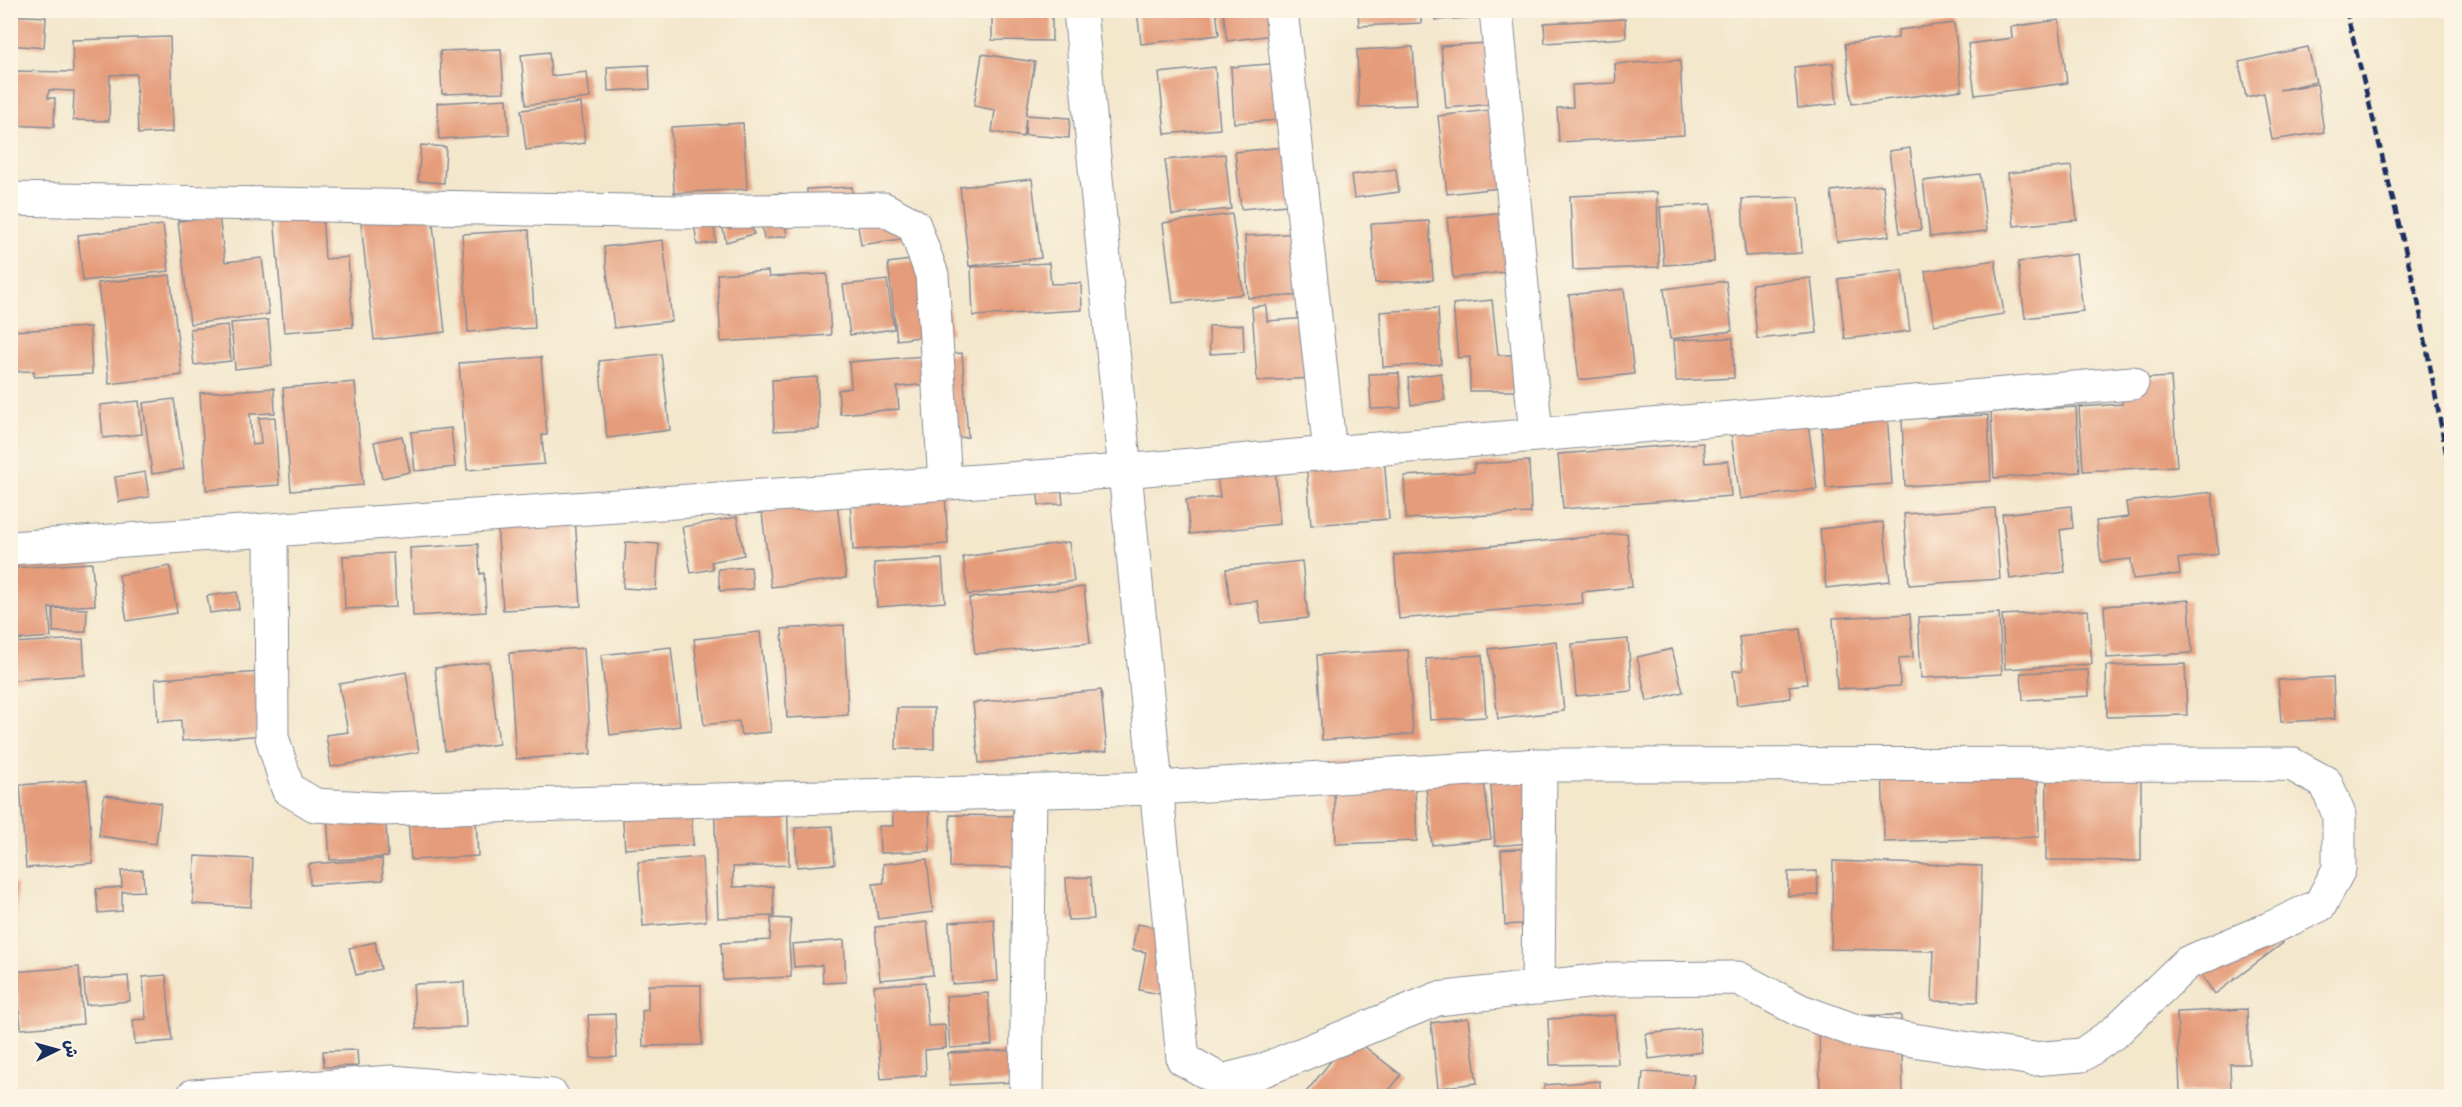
<svg xmlns="http://www.w3.org/2000/svg" width="2462" height="1107" font-family="'Playpen Sans','Playpen Sans Arabic',sans-serif">
<style>
.building{fill:#e59c7a}
.lines{fill:none;stroke-linecap:round;stroke-linejoin:round}
.minor-casing{stroke:#878b95;stroke-width:35}
.minor{stroke:#fff;stroke-width:33}
.rail{stroke:#1b2f5e;stroke-width:4.5;stroke-dasharray:9 4.5;stroke-linecap:butt}
</style>
<rect width="100%" height="100%" fill="#fcf5e5"/>
<filter id="ink" filterUnits="userSpaceOnUse"><feTurbulence type="fractalNoise" baseFrequency=".0167" numOctaves="2"/><feDisplacementMap in="SourceGraphic" scale="12" xChannelSelector="R" yChannelSelector="G"/><feConvolveMatrix kernelMatrix="1 2 1 2 8 2 1 2 1" color-interpolation-filters="sRGB"/></filter>
<filter id="wash" filterUnits="userSpaceOnUse"><feTurbulence type="fractalNoise" baseFrequency=".008" numOctaves="4" result="noise"/><feDisplacementMap in="SourceGraphic" scale="24" xChannelSelector="R" yChannelSelector="G"/><feGaussianBlur stdDeviation="1.35" result="paint"/><feColorMatrix in="noise" values="0 0 0 0 0 0 0 0 0 0 0 0 0 0 0 0 0 1.4 0 .05"/><feComposite in="paint" operator="in"/></filter>
<g filter="url(#wash)">
<rect width="100%" height="100%" fill="#f3e7cc"/>
<g id="blocks">
<path class="building" d="M992,10H1052V41L992,40Z
M1137,10H1216L1219,35L1141,44Z
M1223,10H1285L1288,33L1227,41Z
M1358,10H1421V23L1359,26Z
M1435,10H1488V17L1435,20Z
M10,15L46,17L44,48L10,45Z
M1625,19L1626,38L1545,43L1544,23Z
M2059,20L2067,83L1975,95L1968,44L2012,38L2011,27Z
M1954,23L1962,90L1852,104L1845,44L1898,38V30Z
M170,37L173,132L138,134L136,74L110,75L109,121L73,120L74,91L49,90L48,98H55L54,127L10,125V71L73,72L72,40Z
M1502,42L1507,103L1446,108L1441,46Z
M1413,47L1417,105L1359,107L1357,50Z
M2308,47L2316,82L2279,90L2317,84L2324,132L2272,140L2264,93L2246,97L2239,62Z
M501,49L504,92L442,94L440,51Z
M549,52L551,76L587,72L590,98L526,105L521,55Z
M982,54L1035,62L1026,115L1070,118L1069,138L1025,135L1026,119L1023,137L992,132L995,110L974,106Z
M1680,60L1684,135L1559,142L1557,108L1573,107L1572,85L1616,83L1615,64Z
M1294,62L1297,119L1234,123L1231,67Z
M1833,63L1837,104L1798,108L1794,67Z
M649,65L650,89L608,91L607,67Z
M1215,67L1220,129L1165,134L1159,73Z
M507,99L509,135L439,139L437,103Z
M581,103L585,143L526,150L521,110Z
M1498,109L1508,187L1447,194L1438,116Z
M743,123L747,189L674,193L671,127Z
M421,145L446,147L444,183L418,181Z
M1293,146L1299,204L1241,209L1235,152Z
M1910,148L1921,230L1900,233L1889,151Z
M1225,154L1231,209L1172,215L1165,160Z
M2071,166L2077,220L2014,226L2008,173Z
M1396,169L1399,192L1354,198L1351,175Z
M1980,174L1987,231L1930,237L1923,181Z
M1032,179L1041,258L969,266L960,187Z
M1883,185L1889,236L1837,242L1831,191Z
M852,187L853,202L807,204V189Z
M1657,192L1659,267L1573,270L1570,196Z
M781,193L787,236L764,239L758,197Z
M1799,197L1802,253L1745,256L1742,199Z
M1711,204L1714,262L1664,265L1660,207Z
M431,207L445,332L374,340L360,215Z
M855,208L907,238L861,245Z
M322,212L325,259L348,257L353,327L284,332L274,216Z
M712,212L716,242L697,245L693,214Z
M1505,212L1512,271L1453,278L1447,218Z
M748,214L754,234L726,242L721,221Z
M1232,214L1243,294L1173,303L1163,223Z
M219,216L225,262L262,258L269,314L190,324L178,221Z
M1429,221L1433,280L1375,283L1371,224Z
M163,225L169,271L83,281L78,235Z
M529,230L535,328L468,332L462,234Z
M1304,233L1307,295L1248,298L1245,236Z
M663,240L672,321L614,328L604,247Z
M2076,254L2083,311L2025,318L2018,262Z
M942,256L952,333L897,340L888,263Z
M1995,260L2004,314L1934,325L1925,271Z
M1049,263L1051,284L1081,283L1082,310L973,316L971,267Z
M1902,270L1910,331L1845,339L1838,279Z
M768,271L769,277L827,274L831,335L721,342L717,274Z
M170,275L182,375L109,384L98,283Z
M1811,278L1817,333L1757,339L1752,284Z
M887,280L894,329L850,335L843,285Z
M1726,281L1732,331L1670,339L1664,289Z
M1624,289L1634,374L1579,380L1569,295Z
M1492,300L1498,355H1539L1538,391H1470V357L1458,358L1453,304Z
M1266,305L1267,321L1309,318L1313,378L1257,381L1252,307Z
M1438,308L1441,364L1383,367L1380,312Z
M268,320L272,365L235,369L231,323Z
M227,325L231,361L194,365L190,329Z
M1243,325L1244,352L1210,354L1209,326Z
M90,327L92,374L34,377V371L10,372V331Z
M1733,338L1734,378L1676,381L1674,340Z
M962,353L968,437L943,439L939,383L897,387L899,409L840,414L838,390L851,388L849,362Z
M661,354L670,430L607,438L599,361Z
M541,357L547,435H542L544,464L467,470L459,363Z
M1399,373L1401,408L1371,409L1369,374Z
M1441,373L1445,400L1411,405L1408,378Z
M817,377L819,429L774,431L772,380Z
M2171,377L2177,466L2083,471L2079,407L2122,404L2121,380Z
M355,382L363,485L291,491L283,388Z
M274,388L275,413L250,414L252,445L261,444L259,418L275,417L279,485L206,490L200,393Z
M174,399L184,469L152,474L143,403Z
M139,401L142,434L103,438L100,405Z
M2076,407L2080,472L1994,478L1991,412Z
M1887,412L1892,484L1826,488L1821,416Z
M1988,415L1991,481L1905,486L1902,419Z
M1808,423L1817,489L1740,499L1731,433Z
M451,428L455,467L415,471L411,432Z
M402,436L410,472L382,478L374,442Z
M1383,443L1389,519L1311,525L1305,449Z
M1703,443L1705,463L1728,461L1731,496L1563,509L1558,454Z
M1529,461L1531,513L1406,519L1404,476L1474,472V464Z
M1275,471L1280,524L1190,534L1186,500L1220,497L1217,477Z
M145,472L149,497L119,502L115,477Z
M944,478L948,544L853,550L849,484Z
M1061,484L1063,504L1039,505L1037,486Z
M2212,492L2218,554L2178,559L2180,574L2133,579L2131,559L2101,562L2096,521L2128,517L2126,502Z
M836,496L846,578L771,587L761,505Z
M2071,506L2073,528L2060,530L2065,572L2010,579L2002,514Z
M1995,508L2000,579L1909,585L1904,514Z
M575,517L581,606L503,610L497,522Z
M737,517L744,555L711,562L713,569L691,573L682,527Z
M1883,522L1890,581L1826,588L1820,529Z
M1627,533L1632,587L1582,592L1583,603L1399,619L1394,555Z
M626,542L659,544L656,590L623,588Z
M1069,542L1074,581L968,595L963,557Z
M478,544L480,574L484,573L486,612L413,616L410,548Z
M393,553L396,607L345,609L343,556Z
M942,559L945,602L877,607L874,563Z
M1302,561L1308,618L1261,623L1258,601L1230,604L1226,569Z
M92,563L95,605L49,608L51,637L12,640L10,568Z
M170,566L177,613L127,621L119,575Z
M751,567L753,589L720,591L718,569Z
M1084,587L1090,643L975,654L969,598Z
M237,592L239,609L210,613L207,596Z
M2189,600L2192,653L2107,658L2104,606Z
M53,608L87,609L86,632H53Z
M2088,610L2092,664L2005,669L2002,615Z
M1999,613L2002,674L1921,678L1918,617Z
M1910,614L1913,657L1899,658L1900,686L1837,689L1833,618Z
M844,625L848,715L787,718L782,629Z
M1800,629L1807,684L1789,686L1791,698L1737,705L1733,671L1743,670L1739,637Z
M760,632L771,732L741,735L739,721L704,725L694,639Z
M83,639L85,675L13,680L11,643Z
M1628,639L1632,691L1576,696L1572,644Z
M1556,641L1564,711L1498,719L1489,649Z
M671,647L680,726L610,735L601,655Z
M584,648L591,754L516,759L509,653Z
M1672,649L1683,692L1647,701L1637,657Z
M1408,650L1413,734L1322,740L1317,655Z
M1482,655L1486,717L1430,720L1426,659Z
M489,662L499,744L445,751L435,668Z
M2185,664L2187,715L2107,717L2106,666Z
M2088,670L2089,696L2023,700L2021,673Z
M277,671L282,734L182,741L181,720L158,722L155,679Z
M406,672L419,752L331,767L326,735L348,732L339,684Z
M2333,677L2335,719L2281,722L2278,680Z
M1101,690L1107,751L979,763L973,703Z
M897,708H934V749H896Z
M2141,751V861L2046,860L2047,769Z
M2037,754L2039,837L1884,842L1882,759Z
M1396,758L1415,788L1417,841L1336,844L1333,761Z
M1482,763L1491,839L1432,845L1424,769Z
M1550,769L1555,841L1495,846L1490,773Z
M87,780L93,863L26,868L20,785Z
M787,792L789,865L733,867V887L773,886L774,916L718,918L714,794Z
M104,795L161,803L156,844L99,836Z
M929,797L930,851L880,853L879,826H893L892,798Z
M475,800L478,856L411,860L408,818Z
M691,807L693,845L625,849L622,811Z
M385,812L388,857L330,860L327,815Z
M950,815L1023,816L1022,868L950,867Z
M832,826L835,864L797,867L795,828Z
M1550,847L1554,922L1505,925L1501,850Z
M195,856L253,859L251,907L193,904Z
M702,857L706,921L643,926L638,862Z
M382,859L383,880L310,885L309,864Z
M927,859L933,912L878,919L873,884L884,883L883,864Z
M1833,861L1982,866L1978,1002L1932,1001L1934,951L1831,949Z
M143,870L144,891L122,892V911L98,913L96,889L122,887L121,871Z
M1817,871L1818,895L1788,896V872Z
M1091,877L1094,919L1068,920L1066,878Z
M10,884H17L16,933H10Z
M771,918L791,919L789,941L791,977L723,980L721,943L770,940Z
M994,919L998,981L952,984L949,922Z
M927,922L933,975L880,980L875,927Z
M1137,924L1171,930L1160,994L1139,990L1146,952L1132,950Z
M2269,925L2283,943L2215,994L2201,975Z
M844,940L846,982L823,983L822,965L794,967L792,944Z
M375,942L381,969L356,975L349,948Z
M79,967L83,1024L21,1029L18,993H10V972Z
M166,975L172,1041L135,1044L133,1020L146,1019L143,977Z
M128,976L130,1001L86,1005L84,980Z
M464,982L466,1027L416,1029L413,984Z
M925,982L928,1026L945,1025L946,1048L925,1050L926,1075L881,1079L874,986Z
M648,985H701L702,1045L643,1046L642,1011L648,1010Z
M988,993L992,1045L950,1048L946,996Z
M2247,1009L2249,1064H2230L2231,1089L2180,1092L2177,1012Z
M615,1014L617,1057L591,1058L588,1015Z
M1615,1015L1618,1064L1550,1065L1548,1019Z
M1901,1015L1903,1096H1820L1819,1016Z
M1468,1018L1477,1083L1438,1088L1431,1023Z
M1699,1028L1702,1052L1649,1059L1646,1034Z
M1351,1036L1401,1075L1385,1096H1303Z
M357,1050L358,1066L324,1067L323,1051Z
M1017,1050L1018,1082L950,1085L948,1053Z
M1643,1072L1694,1075L1692,1096H1641Z
M1600,1081V1096H1544V1085Z
M1416,1090L1439,1096H1415Z"/>
</g>
</g>
<g filter="url(#ink)">
<use href="#blocks" fill-opacity="0" stroke="#878b95" stroke-width="1.5"/>
<g class="lines">
<defs>
<path id="minor" d="M1281,10L1330,453
M1496,10L1536,435
M10,199L682,212L884,209L914,225L932,275L945,483
M271,530L272,737L288,789L315,805L382,809L1156,788L1540,765L2291,764L2326,783L2339,815V869L2320,905L2269,929L2187,963L2115,1032L2082,1055L2033,1059L1856,1031L1801,1011L1738,978L1613,979L1437,999L1261,1071L1222,1081L1183,1059C1148,710 1113,360 1080,10
M10,548L1123,471L2132,383
M1538,988L1540,765
M193,1096L392,1082L552,1096
M1026,1096L1030,792"/>
</defs>
<use href="#minor" class="minor-casing"/>
<use href="#minor" class="minor"/>
<path class="rail" d="M2346,10L2418,301L2452,485"/>
</g>
</g>
<rect width="2462" height="1107" fill="none" stroke="#fcf5e5" stroke-width="36"/>
<g transform="translate(57 1050) rotate(85)" stroke="#fcf5e5" stroke-width="4.5" paint-order="stroke">
<path d="M0-4.5L10 22L0 15L-10 22Z" fill="#1b2f5e"/>
<text y="-9" font-size="16" font-weight="bold" text-anchor="middle" fill="#1b2f5e">ش</text>
</g>
</svg>
